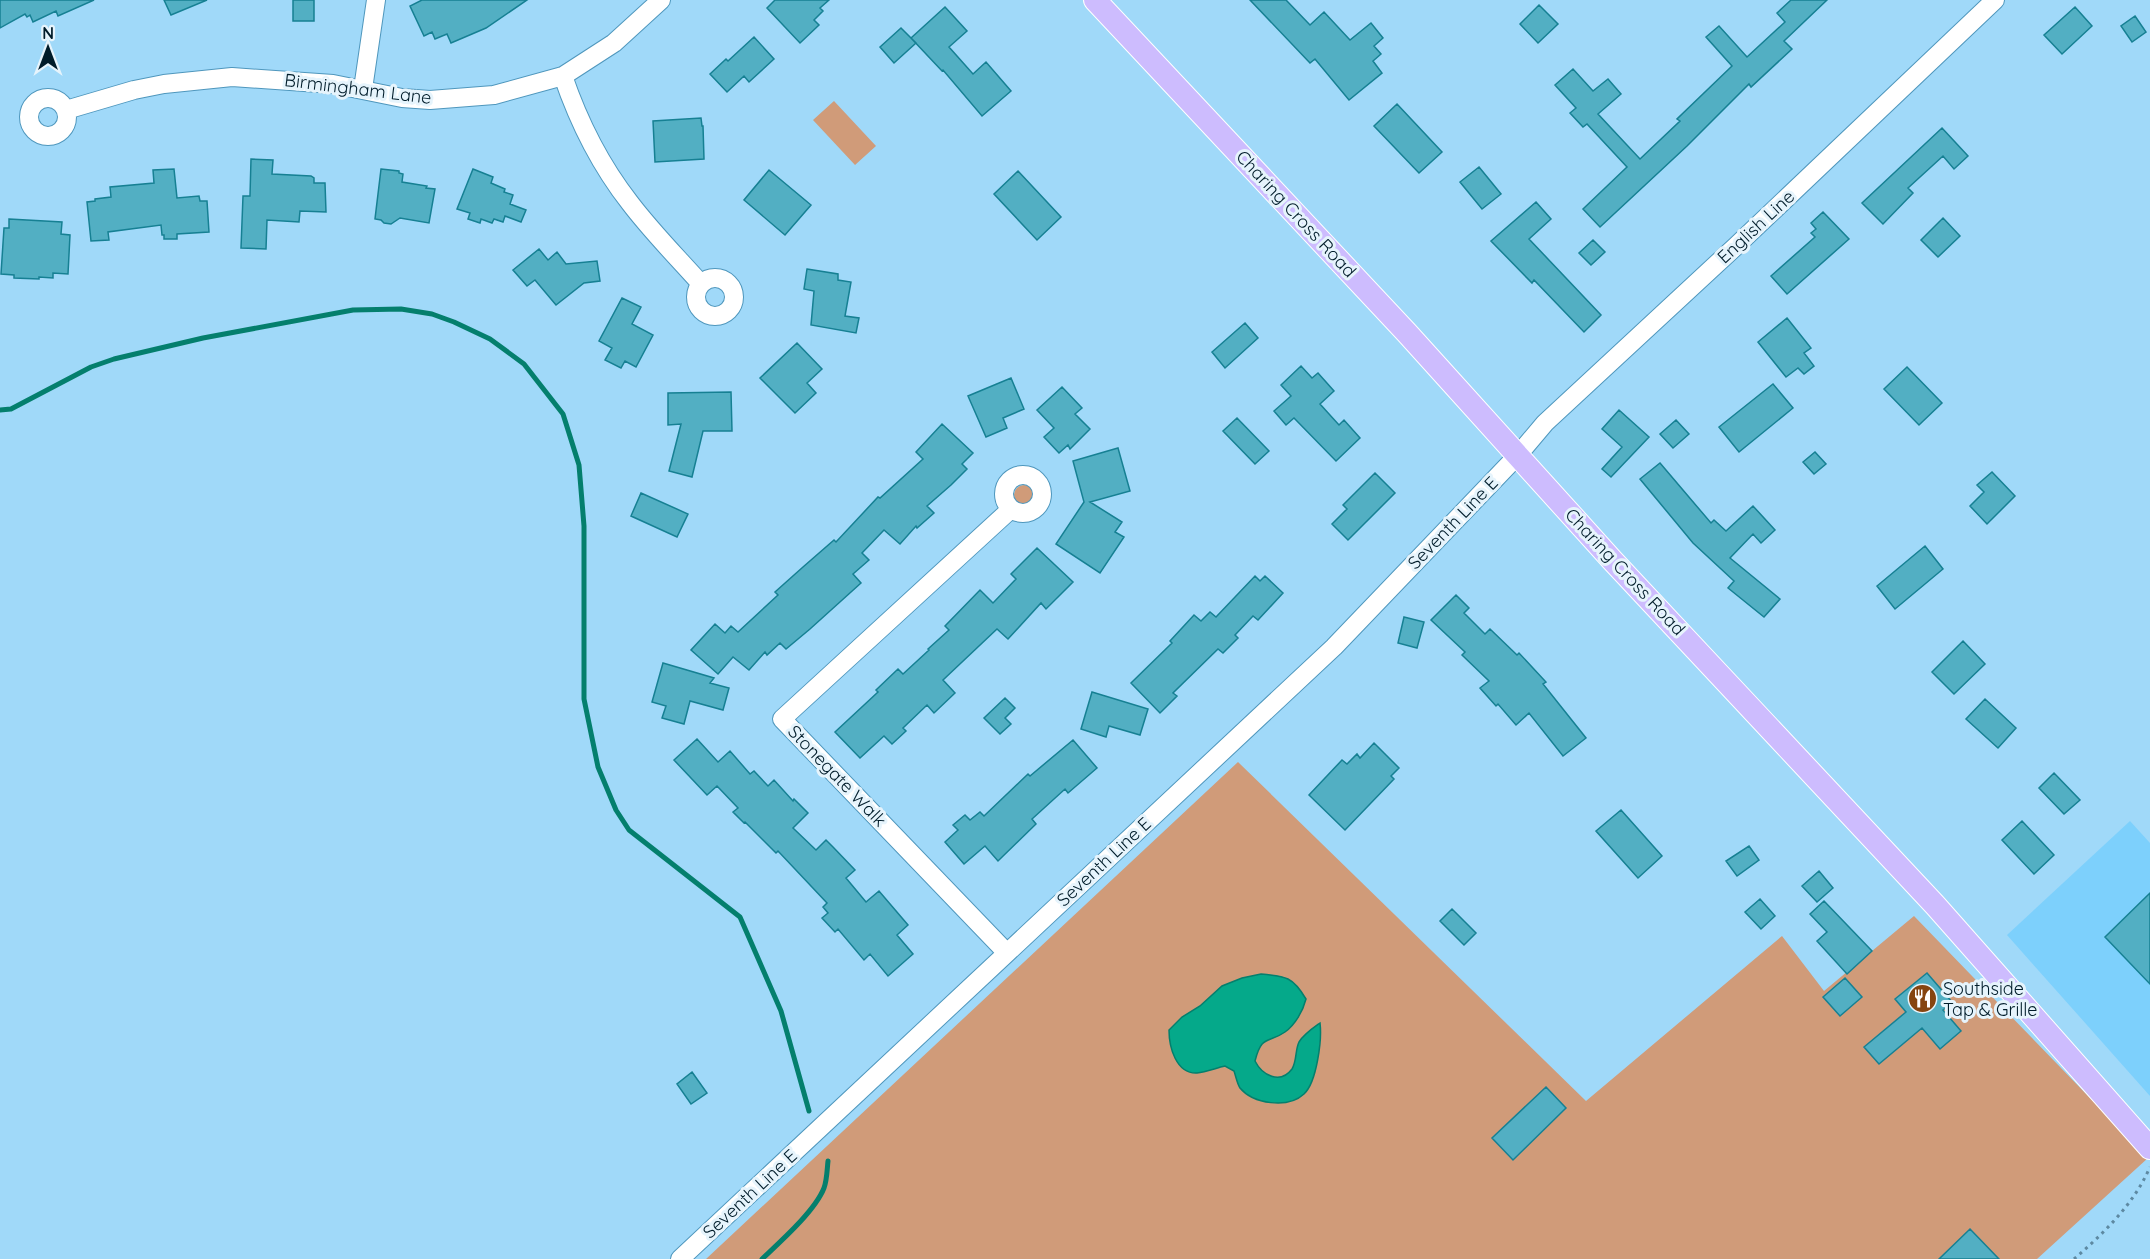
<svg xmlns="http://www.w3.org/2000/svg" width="2150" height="1259" font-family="Quicksand,sans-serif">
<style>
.built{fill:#7dd0fc}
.green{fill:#d09b79}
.water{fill:#05a98a;stroke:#047f6d;stroke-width:1.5}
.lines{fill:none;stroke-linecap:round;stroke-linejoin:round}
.stream{stroke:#047f6d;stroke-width:5}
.building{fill:#52afc3;stroke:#168093;stroke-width:1.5}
.minor-casing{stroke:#4f97bd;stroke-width:20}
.major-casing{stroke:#fff;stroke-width:24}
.path{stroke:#5d89a2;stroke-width:3;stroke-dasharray:3 4.5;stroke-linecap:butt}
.minor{stroke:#fff;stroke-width:18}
.major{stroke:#cdbcfe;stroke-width:22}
.labels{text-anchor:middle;stroke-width:6;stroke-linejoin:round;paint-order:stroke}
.street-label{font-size:18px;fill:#001c2a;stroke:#e6f4fc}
.poi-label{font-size:18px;fill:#001c2a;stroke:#e6f4fc;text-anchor:start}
</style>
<rect width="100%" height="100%" fill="#a0d9f9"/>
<path class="built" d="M2130,821L2150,843V1096L2007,935Z"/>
<path class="green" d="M834,101L876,146L855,165L813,120Z
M1014 495a10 10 0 1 1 20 0a10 10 0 1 1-20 0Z
M1238,762L1586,1101L1782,936L1824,991L1914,916L2148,1158L2037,1259H706Z"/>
<path class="water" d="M1261,974C1286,976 1293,977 1306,999C1303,1011 1295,1025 1285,1032C1268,1044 1262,1034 1255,1061C1262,1075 1280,1085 1292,1069C1297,1061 1295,1050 1299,1042C1304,1034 1313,1028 1320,1023C1322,1039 1317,1082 1304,1094C1288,1109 1253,1104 1240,1088C1237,1083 1236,1077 1234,1071L1225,1066C1216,1068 1206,1072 1197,1073C1176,1074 1169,1047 1169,1030L1182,1017L1200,1006L1222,986L1242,978Z"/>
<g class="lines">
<path class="stream" d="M0,410L11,409L91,367L114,359L203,338L353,310L401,309L432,314L454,322L490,339L524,364L563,414L579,465L584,526V699L598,767L616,810L629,830L740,917L781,1011L809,1111
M762,1259C780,1242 815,1211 824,1188C827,1180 827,1170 828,1161"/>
</g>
<path class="building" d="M0,0H94L58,16L56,11L33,22L30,15L27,17L25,14L0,28Z
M164,0H207L171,15Z
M293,0H314V21H293Z
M422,0H527L486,28L451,43L447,34L435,39L432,32L424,36L410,6Z
M775,0H829L820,8L823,11L814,20L819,25L800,43L767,8Z
M1250,0H1286L1310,25L1324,12L1350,40L1371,23L1383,38L1374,46L1381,54L1373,61L1382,73L1349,100L1315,59L1310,63Z
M1791,0H1827L1784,41L1792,49L1751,87L1749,84L1687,146L1600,227L1583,209L1627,167L1587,124L1583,127L1570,113L1576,108L1555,85L1573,69L1593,91L1608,79L1621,94L1598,114L1640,159L1680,121L1677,119L1732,66L1706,37L1719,26L1747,57L1785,22L1777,13Z
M1539,5L1558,24L1538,43L1520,24Z
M945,7L967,31L949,47L973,74L986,62L1011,91L982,116L943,70L942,71L911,38Z
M2075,7L2092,26L2062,54L2044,35Z
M2135,16L2146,32L2132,42L2121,26Z
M901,28L916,43L894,63L880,47Z
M754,37L774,59L749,82L744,76L727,92L710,74L726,59L728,61Z
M1397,104L1442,152L1419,173L1374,126Z
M701,118L702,126H703L704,159L655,162L653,121Z
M1942,128L1968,156L1954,169L1943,156L1908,188L1913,193L1883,224L1862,203Z
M251,159L273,160L272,174L311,176L314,178V183H325L326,212L300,211L299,222L267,220L266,249L241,248L243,196H250Z
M1479,167L1501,194L1482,209L1460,182Z
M174,169L177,198L199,196L200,201H207L209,232L177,234V239H164V235H162L161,225L108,232L109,240L91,241L87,202L95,201V199L111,197L110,187L154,183L153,170Z
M381,169L399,171V173L403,174L402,182L427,186L426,188L435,189L429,223L400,218L391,224L384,223L381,220L375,219Z
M473,169L493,177L491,183L505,189L504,192L513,195L510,204L526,210L521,222L505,216L503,222L494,219L492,223L481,219L480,223L468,219L470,213L457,209Z
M769,170L811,205L785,235L744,200Z
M1018,171L1061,217L1037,240L994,194Z
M1536,202L1551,219L1529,239L1601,315L1584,332L1534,280L1532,283L1491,241Z
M1823,212L1849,239L1787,294L1771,276L1815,237L1811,233L1816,229L1811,223Z
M1943,218L1960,236L1938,257L1921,240Z
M9,219L62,222L61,234L70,235L68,274L53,273V278L39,277V279L14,278V275L1,274L4,228H9Z
M1593,240L1605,252L1591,265L1579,253Z
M539,249L548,260L557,252L566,264L597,261L600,281L584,283L556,305L535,280L527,286L513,270Z
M807,269L838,274V280L851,282L845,316L859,318L856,333L811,325L814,291L804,289Z
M622,298L641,307L632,324L653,335L636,367L625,361L621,368L605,360L612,348L599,341Z
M1787,318L1811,348L1804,353L1814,366L1804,374L1798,368L1786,377L1758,342Z
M1245,323L1258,338L1225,368L1212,352Z
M797,343L822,369L807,383L816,393L795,413L760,378Z
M1301,366L1312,378L1318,373L1334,391L1320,404L1339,425L1344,420L1360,438L1336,461L1294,418L1286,425L1274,411L1291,396L1281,385Z
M1907,367L1942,403L1919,425L1884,389Z
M1011,378L1024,409L1003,418L1007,428L986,437L968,396Z
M1773,384L1793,408L1739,452L1719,427Z
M1062,387L1082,408L1075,414L1090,429L1070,449L1068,445L1059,453L1044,437L1054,428L1037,410Z
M731,392L732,431H703L692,477L669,471L681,424L668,425V393Z
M1619,410L1649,437L1611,477L1602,469L1622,447L1602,429Z
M1237,418L1269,451L1255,464L1223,431Z
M1676,420L1689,434L1673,448L1660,434Z
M942,424L973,453L962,464L967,469L951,485L927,506L934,513L917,528L916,526L900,544L884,530L862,553L869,560L853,574L861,583L810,629L786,649L780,643L767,655L765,652L749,670L733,657L718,674L691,650L715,624L725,633L731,626L738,632L778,595L775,592L803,567L834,540L836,542L878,497L880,498L923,459L916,452Z
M1118,448L1130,491L1090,502L1122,522L1115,532L1124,537L1100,573L1056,544L1084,502L1073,461Z
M1815,452L1826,464L1814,474L1803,462Z
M1660,463L1711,523L1714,520L1726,531L1753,506L1775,530L1761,543L1753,534L1730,558L1780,599L1764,617L1728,588L1734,581L1693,543L1640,479Z
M1992,472L2015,496L1987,524L1970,506L1984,492L1977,485Z
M1375,473L1395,493L1348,540L1332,524L1347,509L1343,505Z
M641,493L688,514L677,537L631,516Z
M1925,546L1943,569L1895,609L1877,586Z
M1037,548L1073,582L1046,609L1041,603L1008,639L997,629L943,680L955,693L934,713L927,705L903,728L906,731L892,744L884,736L860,758L835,732L878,692L876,690L898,669L903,674L929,650L928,649L949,630L945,626L980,590L993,603L1016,579L1011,574Z
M1255,576L1260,581L1265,576L1283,593L1258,620L1253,616L1235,635L1238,638L1223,653L1218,649L1173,693L1177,696L1160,713L1131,683L1172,643L1170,641L1194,615L1201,621L1210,612L1216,617Z
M1456,595L1469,608L1464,613L1485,634L1490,629L1517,655L1519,653L1546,682L1543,684L1586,738L1563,756L1529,713L1516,725L1498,704L1496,706L1480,688L1489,681L1462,655L1465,652L1431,620Z
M1404,617L1424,622L1417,648L1398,643Z
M1963,641L1985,664L1954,694L1932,672Z
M663,663L714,678L710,683L729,688L723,710L690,701L684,724L662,718L666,706L652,702Z
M1092,692L1148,709L1140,735L1109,726L1106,737L1081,729Z
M1005,698L1015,708L1005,718L1011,724L1000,734L984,718Z
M1985,699L2016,728L1998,748L1966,719Z
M697,739L718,762L730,751L750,774L754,771L768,786L774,780L793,801L794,799L808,813L793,828L816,850L826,840L833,847L855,870L846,878L866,902L879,891L908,925L897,935L913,954L888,976L870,954L864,960L838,929L835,932L822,918L828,913L823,907L827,903L778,851L776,853L745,822L744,823L733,812L738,808L717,786L707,795L674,760Z
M1073,740L1097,768L1068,793L1065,789L1032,819L1036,824L998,861L985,846L964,864L945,842L958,830L953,825L965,815L970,820L980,812L984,816L1028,774L1030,776Z
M1374,743L1399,768L1391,776L1394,779L1345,830L1309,795L1342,760L1347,764L1357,754L1360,758Z
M2054,773L2080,800L2064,814L2039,788Z
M1621,810L1662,856L1638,878L1596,831Z
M2022,821L2054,855L2034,874L2002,840Z
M1749,846L1759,860L1737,876L1726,861Z
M1819,871L1833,888L1817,902L1802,886Z
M2150,893V984L2105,937Z
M1760,899L1775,916L1761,929L1745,912Z
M1824,901L1872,951L1847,974L1817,941L1827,932L1810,914Z
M1452,909L1476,933L1464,945L1440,921Z
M1927,973L1952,1002L1943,1010L1961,1031L1940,1049L1922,1028L1879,1064L1864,1047L1906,1012L1895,999Z
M1845,978L1862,997L1840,1016L1823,997Z
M692,1072L707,1093L691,1104L677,1084Z
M1546,1087L1566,1108L1513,1160L1492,1138Z
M1970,1229L1999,1259H1939Z"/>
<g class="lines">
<defs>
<path id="minor" d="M563,76C578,120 601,166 630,203C652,232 677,257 701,284
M363,89L376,0
M29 117a19 19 0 1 1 38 0a19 19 0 1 1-38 0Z
M66,110L134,90L164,84L232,77L333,84L402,98L430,100L494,95L563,76L614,43L661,0
M696 297a19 19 0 1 1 38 0a19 19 0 1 1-38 0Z
M1004 494a19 19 0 1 1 38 0a19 19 0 1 1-38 0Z
M1007,953L782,719L1011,509
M680,1259L1334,647L1518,455L1545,423L1736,246L1995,0"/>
<path id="major" d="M1095,0L1407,333L1612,560L1935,905L2150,1148"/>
</defs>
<use href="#minor" class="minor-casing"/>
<use href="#major" class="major-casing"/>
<path class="path" d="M2074,1259C2104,1233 2134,1204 2150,1167"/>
<use href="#minor" class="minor"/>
<use href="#major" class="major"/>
</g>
<defs>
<symbol id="restaurant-disc" viewBox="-11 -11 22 22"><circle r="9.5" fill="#864510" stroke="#e6f4fc"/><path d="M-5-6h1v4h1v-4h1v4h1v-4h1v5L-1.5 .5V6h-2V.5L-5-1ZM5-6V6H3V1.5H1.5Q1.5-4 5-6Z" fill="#fff"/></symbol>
</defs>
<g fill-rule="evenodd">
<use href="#restaurant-disc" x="1906" y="982" width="33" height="33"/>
</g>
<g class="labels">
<g class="street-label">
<text transform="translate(358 89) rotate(7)" y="6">Birmingham Lane</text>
<text transform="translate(1296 214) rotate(47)" y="6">Charing Cross Road</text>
<text transform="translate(1756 227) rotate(-43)" y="6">English Line</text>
<text transform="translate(1453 523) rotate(-46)" y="6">Seventh Line E</text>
<text transform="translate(1625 572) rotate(47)" y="6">Charing Cross Road</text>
<text transform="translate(837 776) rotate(46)" y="6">Stonegate Walk</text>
<text transform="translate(1104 862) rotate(-43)" y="6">Seventh Line E</text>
<text transform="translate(750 1194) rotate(-43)" y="6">Seventh Line E</text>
</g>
<g class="poi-label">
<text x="1943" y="995">Southside<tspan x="1943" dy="21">Tap &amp; Grille</tspan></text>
</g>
</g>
<g transform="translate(48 48)" stroke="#e6f4fc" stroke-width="4.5" paint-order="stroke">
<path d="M0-4.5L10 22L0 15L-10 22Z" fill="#001c2a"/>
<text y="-9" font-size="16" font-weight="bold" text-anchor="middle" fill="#001c2a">N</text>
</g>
</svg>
